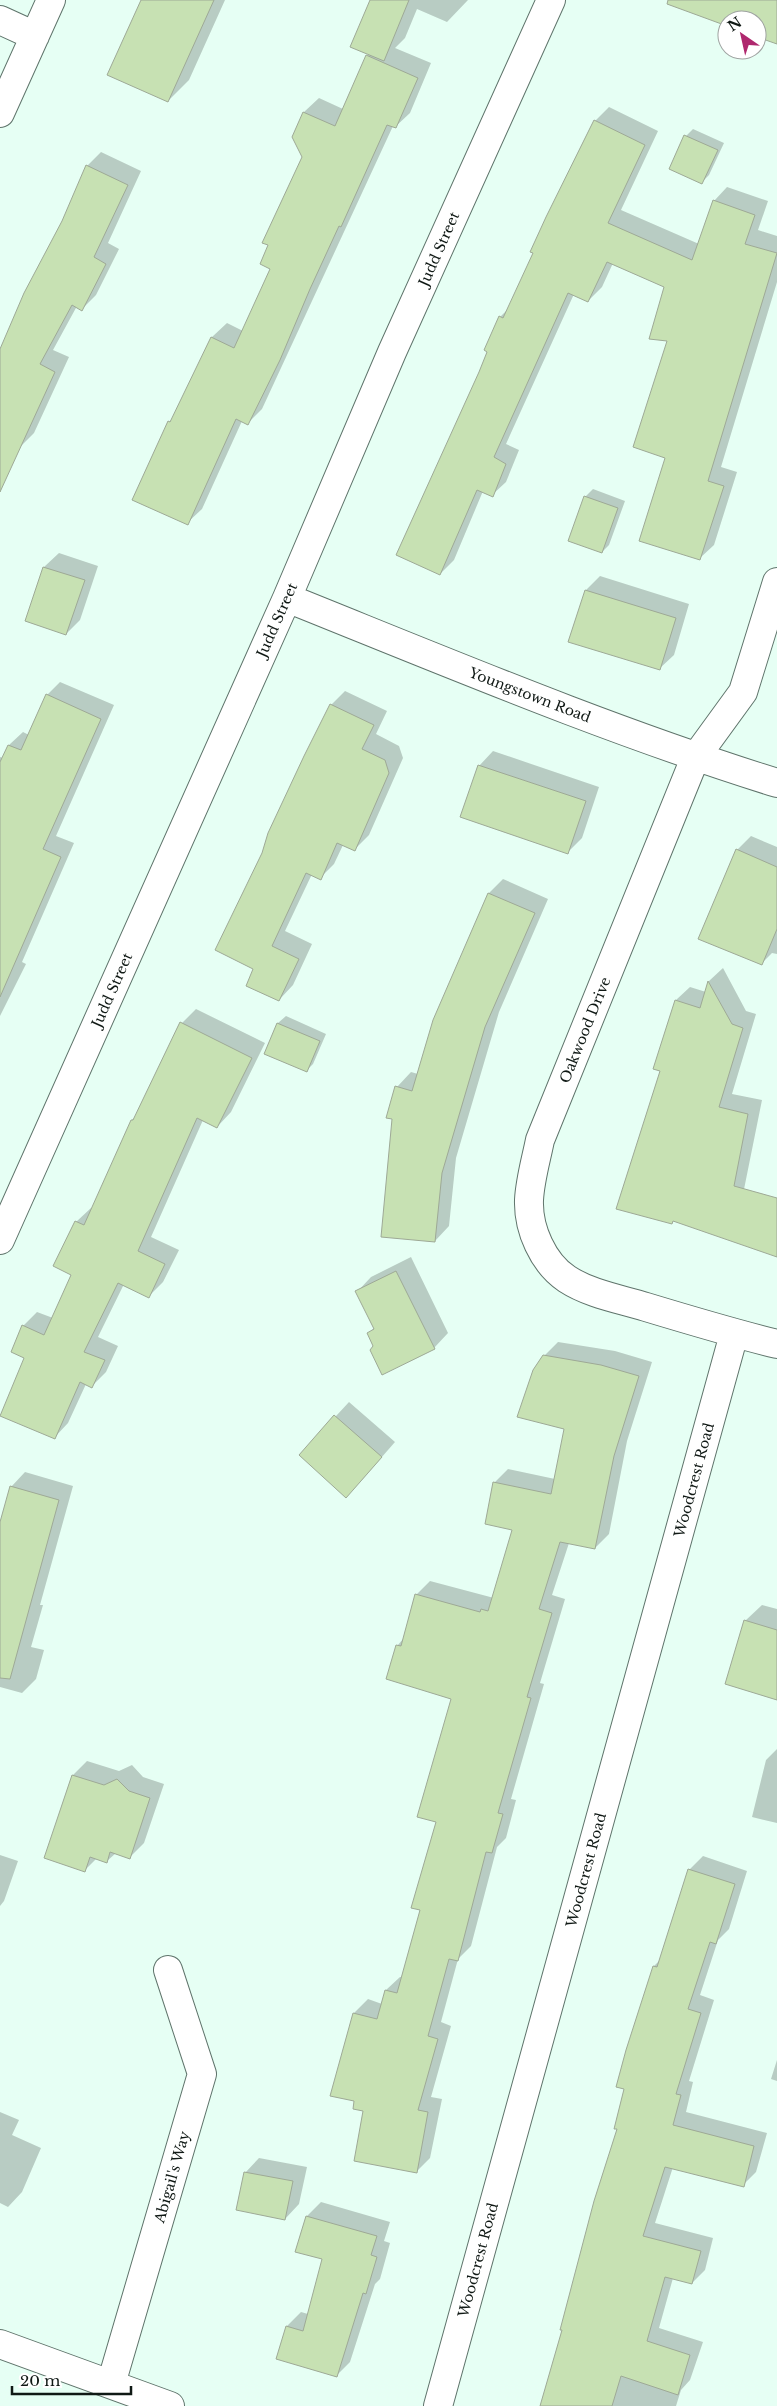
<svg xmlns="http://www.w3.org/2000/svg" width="777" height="2406" font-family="'Libre Baskerville',serif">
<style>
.shadow{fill:#0003}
.building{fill:#c7e1b3;stroke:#9ea996}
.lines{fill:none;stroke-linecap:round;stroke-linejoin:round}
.minor-casing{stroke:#5f746b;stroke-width:30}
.minor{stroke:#fff;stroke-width:28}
.labels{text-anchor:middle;stroke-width:5;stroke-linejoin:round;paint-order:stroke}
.street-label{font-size:14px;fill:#101915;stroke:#fff}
</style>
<rect width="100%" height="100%" fill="#e6fff4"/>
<path class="shadow" d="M143,0H225L189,80L168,101Z
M371,0H468L447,22L417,9L405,38L395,48L431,63L410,113L395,127L393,126L262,409L248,423L242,421L202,509L187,523L134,499L169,422L174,417L212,337L227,323L243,331L272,268L303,157L293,137L304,112L319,98L343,109L369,53Z
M609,107L658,131L621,210L699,244L714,201L727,187L768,201L758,230L777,236V282L721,467L737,472L714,545L700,558L666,457L668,340L666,287L613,263L602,287L588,301L574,294L506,444L519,450L506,482L492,495L483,491L454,560L440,574L480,372L500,317L510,307L595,121Z
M693,129L724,143L709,175L702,182L686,136Z
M101,152L141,171L108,243L119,249L96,295L82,309L77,306L53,350L69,357L34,433L19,448L0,439V352L15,318L14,317L63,222L87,166Z
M593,489L625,501L609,545L602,552L585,497Z
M59,553L98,566L80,620L66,634L26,621L44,567Z
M600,576L689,604L674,655L659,669L586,590Z
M60,682L114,705L56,836L74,843L22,962L26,964L0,1016V757L3,758L9,745L23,732L29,735L47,695Z
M345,691L387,711L376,734L399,746L403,758L369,835L355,849L343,845L334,864L320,878L312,874L285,931L312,944L293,985L279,1000L255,969L331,705Z
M493,751L599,787L582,838L568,852L479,766Z
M751,836L777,847V954L772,953L761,964L737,850Z
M503,879L548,899L499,1012L456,1158L449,1226L435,1241L397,1087L411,1072L418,1074L434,1020L489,893Z
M723,968L746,1011L756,1014L732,1094L762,1100L737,1224L674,1220L672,1222L662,1070L676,1000L690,987L706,992L709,981Z
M196,1009L265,1043L231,1112L217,1127L203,1120L151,1237L179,1250L163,1282L149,1296L124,1284L98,1337L118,1346L106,1372L92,1386L86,1384L68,1423L54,1438L26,1357L23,1326L37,1312L53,1318L73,1274L76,1222L91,1208L93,1209L132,1120L136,1116L182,1023Z
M286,1016L326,1034L313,1064L306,1071L266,1053L278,1023Z
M411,1257L448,1333L434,1348L375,1346L369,1333L374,1328L357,1292L371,1277Z
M558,1342L615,1351L652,1362L627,1441L609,1534L595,1548L569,1543L552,1595L565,1599L540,1683L544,1684L511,1799L516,1800L506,1838L497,1847L471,1946L458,1959L441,2022L451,2026L431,2097L442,2099L430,2158L416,2172L356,2100L331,2095L354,2013L368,1999L382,2004L386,1990L400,1977H402L421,1910L437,1821L453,1698L397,1646L404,1638L416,1595L430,1581L494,1598L514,1529L494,1483L508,1469L555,1479L565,1428L544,1356Z
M349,1402L395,1442L360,1482L300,1455Z
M25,1472L73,1486L40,1605H43L31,1647L44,1650L36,1679L22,1693L0,1687V1524L11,1487Z
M762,1605L777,1609V1698L745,1621Z
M777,1749V1823L752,1817L766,1760Z
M87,1761L119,1771L132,1765L143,1777L164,1784L144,1843L130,1857L116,1853L107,1861L97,1858L85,1870L73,1775Z
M0,1855L18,1861L4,1901L0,1906Z
M703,1856L747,1871L729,1929L718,1940L700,1995L714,2000L689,2081L693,2082L686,2112L767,2133L756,2172L743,2185L673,2167L655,2223L713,2238L705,2270L692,2283L673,2278L659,2328L703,2342L690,2380L681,2390L676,2406H541L619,2129L626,2088L627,2050L654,1966L660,1960L689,1870Z
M777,2060V2081L771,2079Z
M0,2112L19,2120L12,2135L41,2148L22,2192L8,2207L0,2203Z
M259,2158L307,2167L299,2204L285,2219L245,2173Z
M321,2202L390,2222L384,2241L390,2243L380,2279L375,2284L350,2362L336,2376L287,2326L301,2312L308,2314L323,2259L297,2251L307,2216Z"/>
<path class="building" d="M141,0H214L168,102L107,75Z
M370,0H409L384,61L350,47Z
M668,0H777V44L757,37V20H727V26L667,4Z
M366,55L418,78L396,128L387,125L341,227L339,226L310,289L280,360L248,425L236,419L188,525L132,500L168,421L170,422L211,337L234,348L270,269L260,264L268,245L262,243L302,157L292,137L303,112L335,126Z
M594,120L645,145L608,223L692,260L713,200L755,215L745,244L777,253L708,481L724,486L700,560L639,541L665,458L633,447L667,341L649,339L664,287L607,262L588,302L568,293L494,457L506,464L493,497L477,490L440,575L396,555L479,372L487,352L484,350L499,316L503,318L533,253L530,252L546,217Z
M684,135L718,150L702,184L669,169Z
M86,165L128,185L94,257L106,264L82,311L72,305L40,364L55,372L0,492V349L24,293L62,221Z
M584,496L618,508L602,553L568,541Z
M43,567L85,580L66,635L25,621Z
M585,590L676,618L660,670L568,642Z
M46,694L101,719L43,849L61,857L0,997V762L8,745L21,750Z
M330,704L374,725L362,749L385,760L389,773L355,851L337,843L321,880L306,873L272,946L299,959L279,1001L246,986L253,969L215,950L262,853L268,833L304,756Z
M478,765L586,801L568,854L460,817Z
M736,849L777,867V929L762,965L698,939Z
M488,893L535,913L485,1027L442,1173L435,1242L381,1237L392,1119L386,1118L395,1086L412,1091L433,1020Z
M708,981L732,1024L743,1028L719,1107L748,1114L734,1186L777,1198V1257L673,1221L672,1224L616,1209L660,1071L653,1069L675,1000L700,1008Z
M180,1022L252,1058L217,1128L197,1118L138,1251L165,1264L149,1298L118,1283L84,1352L105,1360L92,1388L80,1382L55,1439L0,1416L24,1358L11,1352L22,1325L44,1335L71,1275L53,1266L75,1221L84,1225L131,1120H133Z
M277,1023L320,1041L307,1072L264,1054Z
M396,1271L435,1349L382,1375L370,1350L373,1346L367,1333L374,1329L355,1291Z
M543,1355L601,1365L639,1376L614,1456L595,1549L560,1542L539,1609L552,1613L527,1697L531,1698L498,1813L503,1814L492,1853L486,1852L458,1961L449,1959L428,2036L438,2039L418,2110L428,2112L417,2173L354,2161L363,2111L353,2109L354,2101L330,2096L353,2013L377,2019L385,1990L397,1993L420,1910L411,1908L436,1822L417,1817L451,1699L386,1679L396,1645L401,1646L415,1594L480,1612L481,1609L488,1611L512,1530L485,1524L493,1482L551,1494L564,1429L517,1417L533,1370Z
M334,1415L382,1457L346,1498L299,1455Z
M10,1486L59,1500L10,1679L0,1678V1522Z
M744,1620L777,1630V1700L725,1684Z
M72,1775L104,1785L117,1779L129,1791L150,1798L130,1859L110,1852L107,1863L90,1857L85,1872L44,1858Z
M688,1869L735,1884L716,1944L710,1942L688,2009L701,2013L676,2094L681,2095L673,2125L754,2146L744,2187L665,2167L643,2236L701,2251L692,2284L665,2277L647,2341L690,2355L678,2395L621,2376L612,2406H540L562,2330H560L594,2201L617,2129H614L624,2089L616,2087L626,2050L653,1966L657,1967Z
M244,2172L293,2181L285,2220L236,2210Z
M306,2216L377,2236L371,2255L377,2257L366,2294L363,2293L337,2377L276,2359L286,2326L303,2331L322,2259L295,2252Z"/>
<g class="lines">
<defs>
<path id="minor" d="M0,20L35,36
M0,113L51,0
M777,582L743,692L695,758L540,1140C536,1160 530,1180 529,1200C528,1229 543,1263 567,1279C590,1294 620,1299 646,1307C689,1320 732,1333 777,1344
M287,598C449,663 610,731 777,783
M0,1240L287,598L392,352L551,0
M0,2344L170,2406
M111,2384L202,2074L168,1970
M438,2406L734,1334"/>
</defs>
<use href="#minor" class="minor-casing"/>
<use href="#minor" class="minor"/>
</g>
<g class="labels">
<g class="street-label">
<text transform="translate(439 249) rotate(-66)" y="5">Judd Street</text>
<text transform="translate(277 620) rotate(-66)" y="5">Judd Street</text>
<text transform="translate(530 695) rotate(21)" y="5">Youngstown Road</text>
<text transform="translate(112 990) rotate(-66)" y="5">Judd Street</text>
<text transform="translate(585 1030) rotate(-68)" y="5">Oakwood Drive</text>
<text transform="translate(694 1480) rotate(-75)" y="5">Woodcrest Road</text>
<text transform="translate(586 1870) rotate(-75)" y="5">Woodcrest Road</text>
<text transform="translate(172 2177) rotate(-74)" y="5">Abigail's Way</text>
<text transform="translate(478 2260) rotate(-75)" y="5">Woodcrest Road</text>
</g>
</g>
<g transform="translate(742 35) rotate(326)"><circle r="24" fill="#ffffff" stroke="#9fa3a1"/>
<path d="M0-4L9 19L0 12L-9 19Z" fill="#af286e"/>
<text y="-8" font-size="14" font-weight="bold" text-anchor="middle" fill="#101915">N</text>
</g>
<path d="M12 2386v8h119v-8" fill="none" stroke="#101915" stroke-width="2.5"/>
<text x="20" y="2386" font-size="15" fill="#101915" stroke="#ffffff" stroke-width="4" paint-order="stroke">20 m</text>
</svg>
